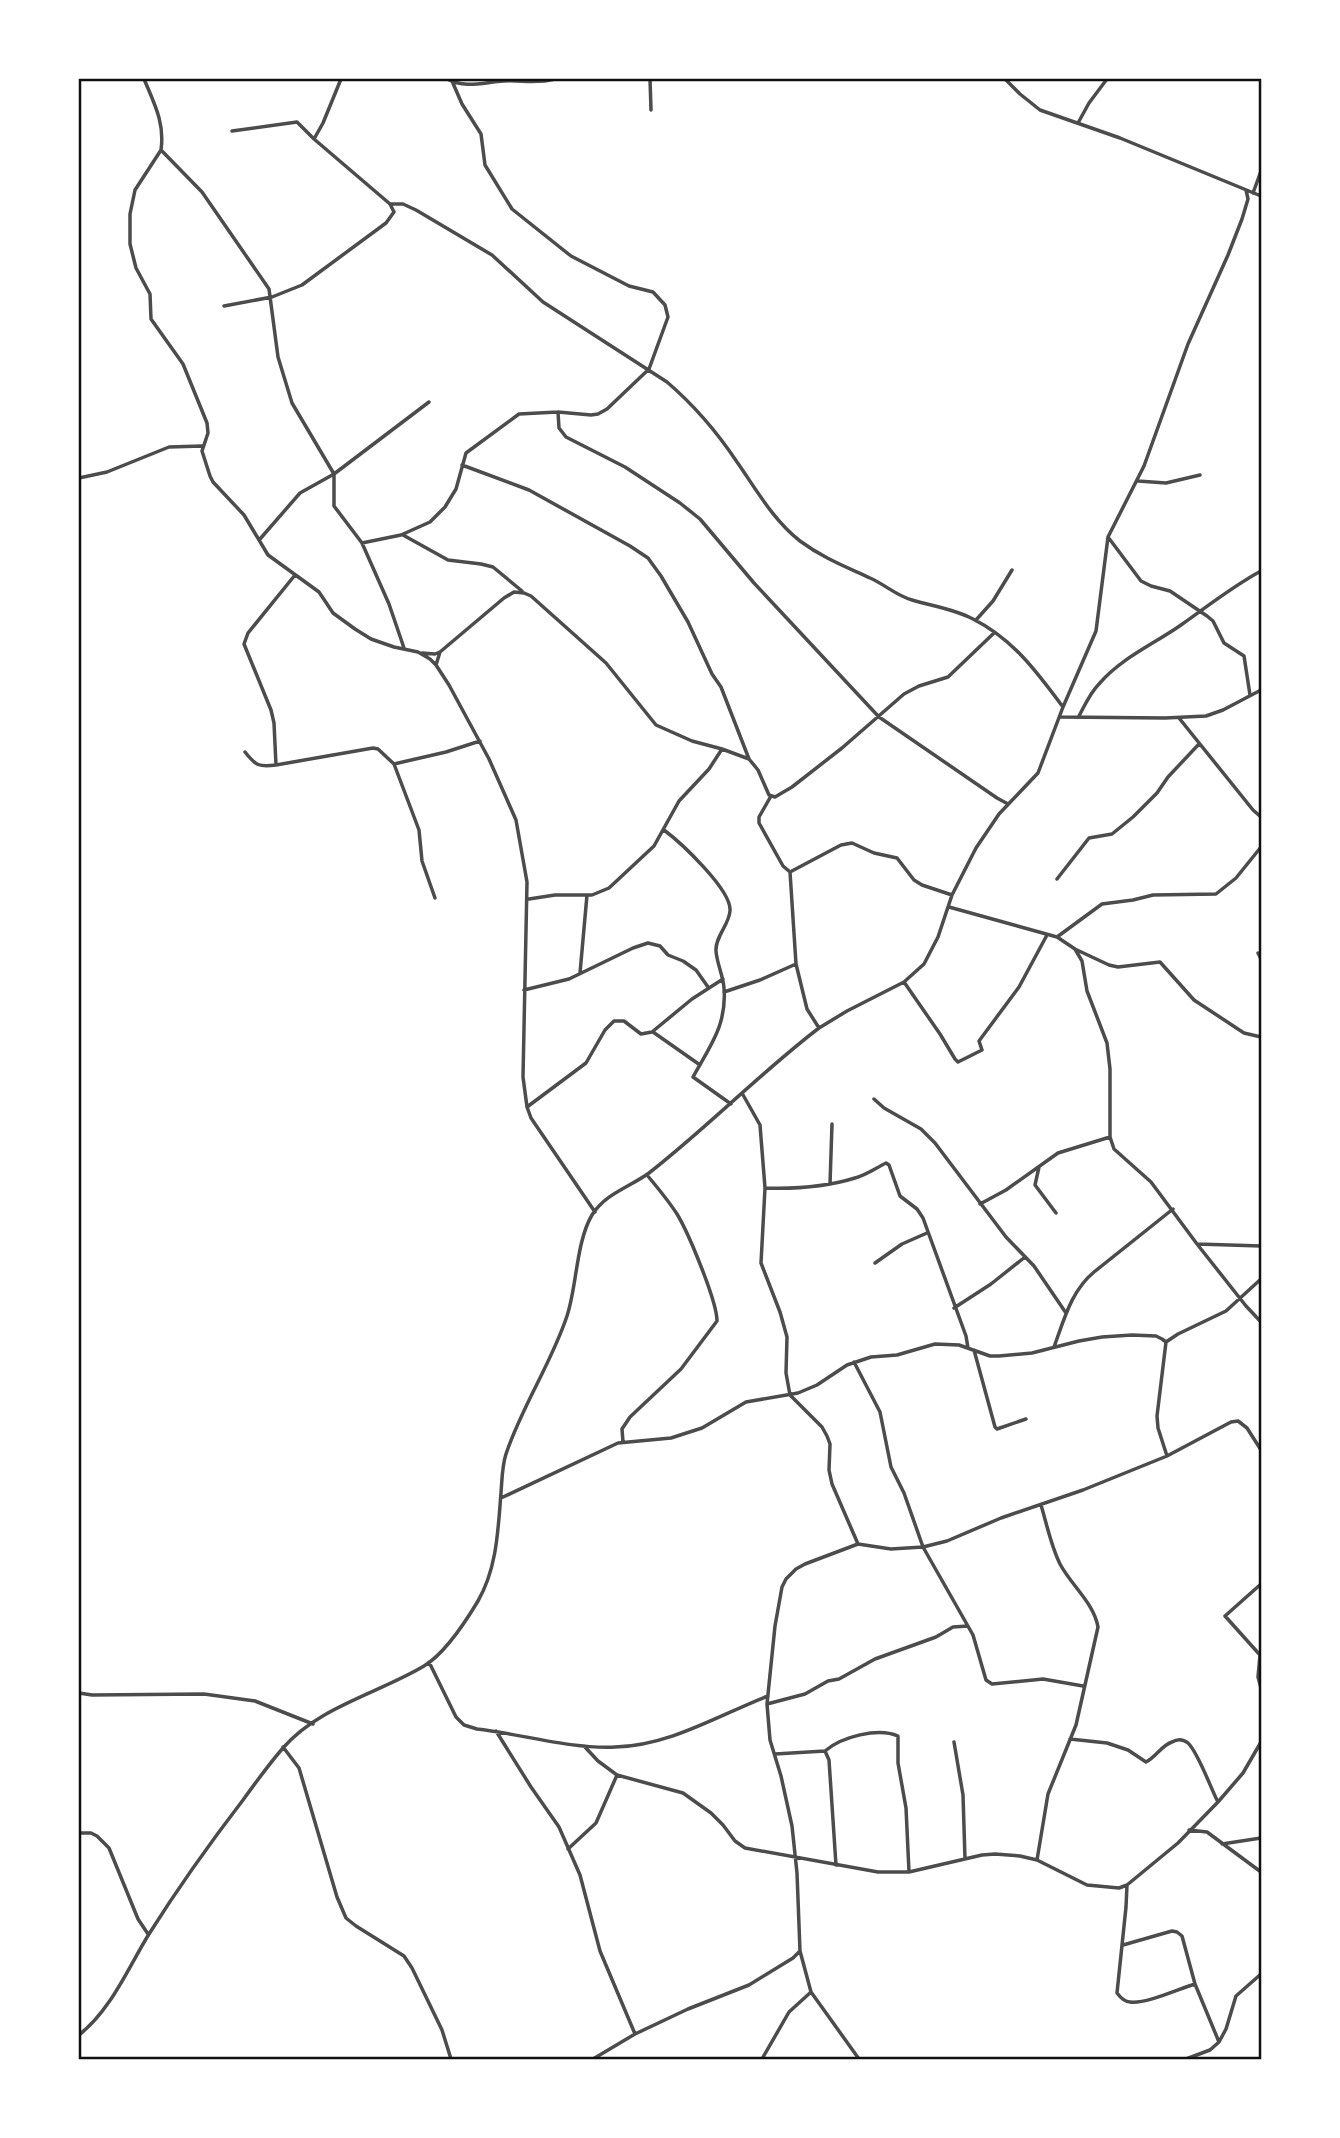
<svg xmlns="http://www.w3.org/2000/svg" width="1340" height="2138" font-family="Cabin,sans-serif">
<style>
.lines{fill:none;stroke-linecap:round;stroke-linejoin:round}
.minor{stroke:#4c4c4c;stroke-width:3.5}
.neatline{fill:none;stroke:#111;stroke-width:2.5}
</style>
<rect width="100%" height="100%" fill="#fff"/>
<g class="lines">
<path class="minor" d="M144,79C154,103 165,123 161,150L135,190L130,214V244L136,268L150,294L151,319L183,364L207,423L208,433L202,451L210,476L213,482L244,515L268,555L319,592L333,613L355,629L371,639L394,647L418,652L430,659L436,665L449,685L489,759L516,820L527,882L523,1077L527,1107L531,1118L595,1212
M447,79C466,89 484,82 504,81C522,80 537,84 555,79
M650,79L651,110
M1005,79L1020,94L1040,110L1120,138L1261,196
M1078,123L1089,103L1107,79
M314,139L323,123L341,79
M161,150L202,192L269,289L278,357L292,403L334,474V506L362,543L389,604L404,648
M1253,193L1261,171
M390,204H403L416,210L492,255L543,302L667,382C695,406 717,432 737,462C756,489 773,520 800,541C823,558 844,566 870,578C884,584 897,596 912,600C932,606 954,609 973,619C1013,639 1037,672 1063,707
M224,306L272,297L302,285L386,223L394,212L390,204L314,139L297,122L232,131
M558,412L559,428L566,437L625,467L680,503L700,519L754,583L879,717L997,798L1008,804
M462,465L529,490L630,546L648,558L661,576L688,622L712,674L721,687L749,759
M79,478L107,472L169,447L202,446
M1138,481L1166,483L1200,475
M403,535L448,560L481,564L493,567L522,591
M1108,537L1141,581L1151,586L1170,591L1207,616L1213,621L1224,643L1244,656L1250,695
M260,539L300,493L334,474L429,402
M362,543L401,535L430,522L445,507L456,489L466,453L519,414L558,412L591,415L598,414L607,409L649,369L668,317L665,305L653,292L629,286L571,256L512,209L485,165L481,134L462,104L452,81
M976,620L993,601L1012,570
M422,653L435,654L440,652L504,598L514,592L524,593L531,596L606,663L656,725L692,741L722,749L749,759L758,770L769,795L775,797L792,787L842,748L904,694L919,686L948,677L994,633
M436,665L440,652
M1079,716C1085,705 1090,693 1099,684C1121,658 1154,644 1181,625C1208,606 1233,586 1261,571
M1061,717L1165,718L1206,716L1223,710L1261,690
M1179,718L1253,810L1261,817
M245,752C256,766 259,767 276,765L373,748L378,749L394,764L446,752L480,741
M394,764L419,830L422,861L435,898
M276,765L274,723L271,710L244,644L248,633L295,575
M771,796L759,817V823L783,866L790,872L796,964L807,1009L819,1028
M664,830C680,842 732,890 730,911C729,925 715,937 716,951C717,964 723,975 724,988C727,1025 710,1046 693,1077L731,1104
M790,872L841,845L852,843L874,853L897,858L914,880L922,885L952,895
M1057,879L1089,838L1112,834L1133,817L1157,793L1168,777L1199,744
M529,899L555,895H592L609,888L654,846L679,801L709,769L722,749
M949,907L1057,937L1075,949L1082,961L1087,991L1107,1043L1110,1069V1137L1114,1149L1151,1182L1197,1244L1246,1306L1261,1322
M1057,937L1102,904L1133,900L1153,895L1216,894L1236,878L1261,847
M1077,950L1109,965L1118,967L1160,962L1194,1000L1244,1033L1261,1037
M1258,953L1261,959
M580,973L587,895
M904,982L940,1034L955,1059L958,1062L982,1050L979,1041L1019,987L1047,935
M524,990L569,979L633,948L648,943L660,946L668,955L683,961L696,970L708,987
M724,992L760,980L796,964
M653,1032L700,1065
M742,1093L760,1125L765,1188C795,1189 826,1187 855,1178C866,1175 876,1168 886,1163L889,1165L900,1196L917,1209L923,1218L966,1336L968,1348
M874,1099L884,1108L921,1129L935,1143L1006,1237L1034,1266L1066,1313
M527,1107L586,1063L605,1030L614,1021H624L641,1034L652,1032L692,999L723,979
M1039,1167L1035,1185L1056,1213
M830,1184L832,1124
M765,1188L761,1263L780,1312L787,1337L786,1373L790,1395L822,1427L827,1436L830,1444L829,1470L832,1484L858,1544
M980,1204L1006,1190L1058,1153L1110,1137
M1197,1244L1261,1246
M875,1263L902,1244L927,1233
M954,1308L991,1284L1025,1257
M1166,1342L1178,1334L1226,1311L1261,1279
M1054,1347C1064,1320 1071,1291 1094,1272L1173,1209
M974,1350L995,1427L997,1429L1026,1419
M854,1362L880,1412L891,1467L904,1493L923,1547L973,1635L986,1680L992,1684L1043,1679L1083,1686
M623,1442L622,1429L630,1417L681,1369L717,1321C717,1301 688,1232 677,1214C668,1200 657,1187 647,1175
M501,1498L618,1443L671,1438L702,1428L746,1402L798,1393L817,1385L847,1365L871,1357L897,1355L935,1344L959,1345L990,1356H999L1032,1353L1079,1341L1102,1337L1132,1335L1156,1336L1162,1339L1166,1342L1157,1416L1158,1428L1167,1456
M1261,1584L1225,1616L1260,1655L1258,1677L1261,1688
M429,1662L456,1717L464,1725L477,1729C522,1734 569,1749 615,1747C669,1746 719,1715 768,1696
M79,1693L92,1695L204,1694L255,1701L313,1724
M767,1704L805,1694L828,1681L839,1679L875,1659L936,1637L953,1627L968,1626
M496,1731L531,1787L559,1827L580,1875L600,1951L635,2034
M1070,1739L1107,1743L1128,1750L1146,1762C1156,1757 1162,1745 1172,1742C1177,1739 1183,1739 1188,1743C1198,1752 1211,1789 1218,1802
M954,1742L963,1795L965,1859
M584,1746L598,1761L617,1775L683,1793L711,1813L723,1825L735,1841L745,1848L878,1872H909L982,1855L995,1854L1020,1856L1037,1860L1087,1885L1119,1888L1127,1885L1178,1843L1218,1802L1243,1773L1261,1742
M283,1747L299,1768L337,1897L346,1918L356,1926L404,1956L412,1968L442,2030L451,2059
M825,1751C841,1737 878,1727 898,1736V1763L906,1808L909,1872
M775,1754L825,1751L829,1760L836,1865
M1189,1830L1207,1832L1261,1872
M79,1833H91L97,1836L109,1848L138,1919L148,1934
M1222,1844L1261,1838
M568,1849L596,1823L617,1775
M1037,1860L1048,1794L1076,1725L1098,1627C1094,1603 1071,1585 1060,1564C1051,1546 1047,1525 1041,1505
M1127,1885L1126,1907L1117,1993C1120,1997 1125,2002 1130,2002C1147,2004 1178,1989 1195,1984
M1123,1945L1172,1931L1177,1932L1182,1936L1195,1984L1219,2042
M79,2035C111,2010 128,1968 149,1934C178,1888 210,1843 243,1800C256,1782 269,1764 283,1748C318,1707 379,1693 424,1666C444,1654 466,1621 478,1601C497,1568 498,1530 501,1493C502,1480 502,1466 506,1454C522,1406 551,1364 567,1316C577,1286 576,1242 592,1215C606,1193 630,1187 649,1173C708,1127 760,1073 819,1028L847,1011L904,982L924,964L938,937L952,895L976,848L999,814L1038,773L1063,707L1096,631L1108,537L1144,466L1188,344L1228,255L1242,219L1248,199L1246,190
M593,2059L635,2034L688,2009L749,1985L793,1958L800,1951
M762,2059L789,2012L811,1992
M859,2059L811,1992L800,1951L797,1873L792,1826L781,1776L770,1740L767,1704L775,1626L782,1587L786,1579L796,1569L805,1564L858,1544L891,1549L923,1547L947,1541L1001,1518L1083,1490L1167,1456L1231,1422L1238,1421L1247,1428L1261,1450
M1186,2059L1210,2050L1219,2042L1226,2029L1236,1996L1261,1974"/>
</g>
<rect width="1340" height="2138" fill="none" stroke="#ffffff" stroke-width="161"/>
<rect x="80" y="80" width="1180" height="1978" class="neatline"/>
</svg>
